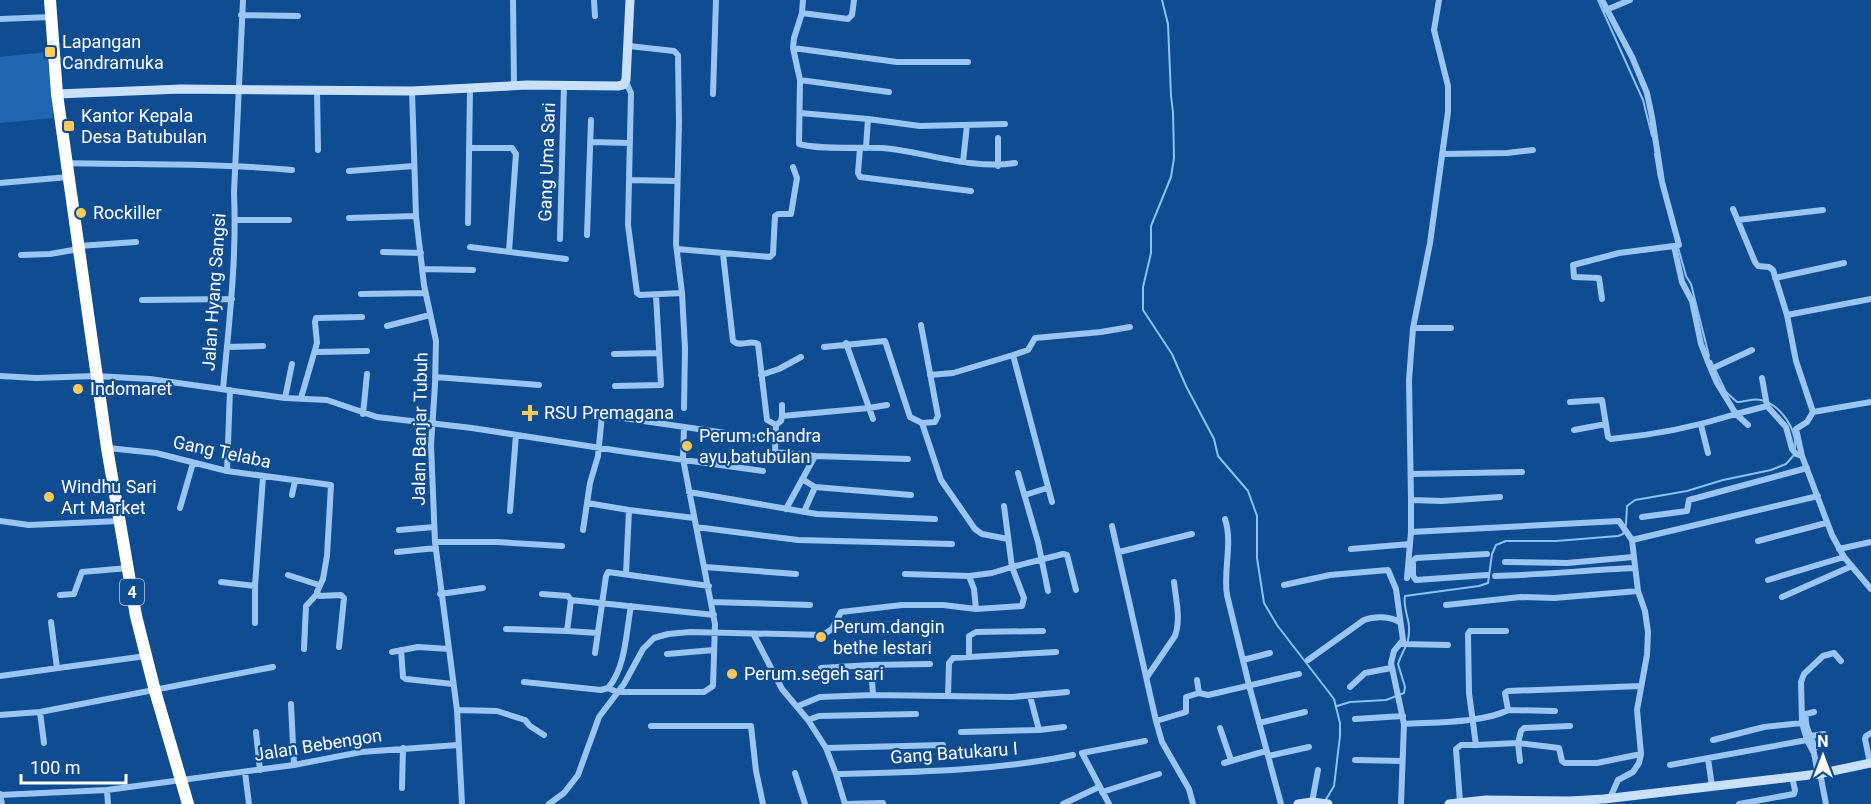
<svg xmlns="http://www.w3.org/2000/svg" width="1871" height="804" font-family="Roboto,sans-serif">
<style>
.green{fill:#2166b0}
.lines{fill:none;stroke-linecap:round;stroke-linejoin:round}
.stream{stroke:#8bc1f7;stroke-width:2}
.street{stroke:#9ac5f3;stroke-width:6}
.secondary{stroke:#cae1fd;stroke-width:9}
.highway{stroke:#fff;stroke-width:12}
.poi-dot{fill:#ffcb5c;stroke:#104c91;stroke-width:2}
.labels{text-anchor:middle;stroke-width:4.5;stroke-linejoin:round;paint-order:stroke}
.shield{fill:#104c91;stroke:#b7c9de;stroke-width:1.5}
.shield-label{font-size:16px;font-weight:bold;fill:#fff}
.poi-label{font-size:18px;fill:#fff;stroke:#104c91;text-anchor:start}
.street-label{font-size:18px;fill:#fff;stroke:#104c91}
</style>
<rect width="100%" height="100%" fill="#104c91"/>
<path class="green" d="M47,52L53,118L0,123V57Z"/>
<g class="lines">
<path class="stream" d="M1162,0L1168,24L1171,96L1173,112L1174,158L1171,177L1151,226V253L1143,287V310L1172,354L1186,386L1214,439L1218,456L1248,491L1257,516V558L1264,603L1277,625L1334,699L1340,723V736L1334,786L1325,801
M1598,0L1643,100L1652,136
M1655,154L1659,178
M1678,247L1686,276L1691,284L1709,356
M1711,361L1726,392L1737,402C1745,402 1753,398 1761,400C1781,405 1797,429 1795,449
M1337,706L1350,702L1386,700L1404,693L1405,687L1398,664C1403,648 1410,646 1409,626C1408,616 1403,606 1405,596L1479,586L1488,583L1492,554L1496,545L1506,541H1556L1618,536L1623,534L1626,524L1627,506L1635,500L1687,491L1723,480L1771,470L1786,464L1794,455"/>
<path class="street" d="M513,0L514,86
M594,0L595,16
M803,0L802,13L794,38L793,48L800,80L799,144C820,150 860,147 883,148C927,152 970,170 1015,163
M1602,0L1632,57L1647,93L1652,117L1662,182L1679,245L1674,246L1682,282L1692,301L1701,344L1708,362L1717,383L1736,414L1767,406
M1606,10L1630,0
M802,13L848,19L852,15L854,0
M241,15L298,16
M0,19L51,17
M629,46L674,51L678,55L679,123L676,244L682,293L685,348L684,408
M793,48L897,62H968
M800,80L889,92
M626,82L631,93L628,225L637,293L640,295L682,293
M317,90L318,150
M412,91L416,216L424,285L436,341L435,385L431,445L435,542L457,710L462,804
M713,94L716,0
M800,113L868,119
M998,138V166
M591,142L630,143
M469,148H512L516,154L509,251
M860,148L858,173L860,177L971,191
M866,148L868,119L920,126L1005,124
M1442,154L1507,153L1533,150
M963,162L967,125
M67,163C142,165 217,163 292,170
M349,171L414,166
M629,180L677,181
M0,183L68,177
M1733,209L1755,262L1758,266L1769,267L1773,270L1787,315L1796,361L1813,412L1807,422L1796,429L1802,456L1832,535L1844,557L1871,589
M349,218L416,216
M235,220H289
M1738,220L1823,210
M468,223L470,88
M587,235L591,120
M560,239L564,85
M79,246L136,242
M470,247L566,259
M677,249L770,257L773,254L775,216L778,214H791L797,178L793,167
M383,252L421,253
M723,254L733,341C740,348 750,339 758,344L767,420L776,425L775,452L815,456L908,459
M21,255L50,254L79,249
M423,269L473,270
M1775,278L1844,263
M361,294L425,293
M1602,299L1599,278L1574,277L1573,265L1619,253L1674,246
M142,300L232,299
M1787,315L1871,299
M387,326L430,315
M1413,328H1451
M846,343L873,419
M227,347L263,346
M824,347L885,341L910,417L922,423L935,422L938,416L921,325
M316,352L367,351
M614,354L659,353
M1013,355L1028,350L1035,338L1101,332L1130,327
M1711,369L1752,350
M761,375L779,369L801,357
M930,375L953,373L1013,355L1052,502
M0,376L36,378L96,376L150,379L285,398L327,400L377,417L472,428L620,451L763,471
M435,377L539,385
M1762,378L1767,406L1786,427L1792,449L1796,454L1802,456
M615,386L661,385L656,295
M223,389C229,323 237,258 234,193L243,0
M285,398L292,364
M301,398L317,343L315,322L316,318L362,317
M1570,402L1602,400L1608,437L1611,439C1654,435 1695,427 1736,414L1748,425
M782,405V416
M1813,412L1871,402
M363,414L367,374
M922,423L941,480L975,529L982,534L1008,539
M776,425L781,421L782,416L869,408L887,405
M1701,425L1708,453
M1574,430L1606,424
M108,448L156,453L227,471L331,485L327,556L323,579L317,592L319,596L341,595L344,598L339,647
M227,471L230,390
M1018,473L1038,542L1048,591
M1411,474L1522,472
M802,479L815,487L911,495
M689,492L817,514L935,519
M292,495L295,481
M1025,495L1047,488
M1411,500L1409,380L1413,328L1430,243L1448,112V86L1434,30L1439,0
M587,503L629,510L694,518
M180,508L193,463
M786,509L815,456
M510,511L516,435
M804,512L815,487
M1642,517L1687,511L1689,500L1807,468
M1225,519C1233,543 1223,570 1227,595L1249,685L1281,804
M0,521L29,525L119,521
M1112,526L1156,721L1162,742L1189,789L1193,804
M696,527L798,540L952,544
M399,530L434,527
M583,530L590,483L598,456L602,415L775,440
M1411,532V500L1442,501L1500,497
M1632,540L1818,496
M1758,541L1826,523
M435,542H497L562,546
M1351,549L1410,544
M1839,549L1871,542
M397,552L436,548
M1119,552L1192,534
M1487,554L1416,558L1413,561V576L1416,580L1487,575
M1505,562L1567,563L1633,557
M705,567L796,574
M626,574L629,510
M905,574L969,576
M288,575L319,585
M1495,576C1542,575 1588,570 1634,568
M1407,578L1411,532L1619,521L1632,540L1638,591L1645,611L1648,632L1647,655L1637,710L1641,754L1639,763L1633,772L1618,780L1610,798
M1768,580L1844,557
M221,582L255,586
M1284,585L1330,575L1388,570L1396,589L1403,640L1394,651L1391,663L1404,724L1401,804
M440,594L483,588
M542,594L568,596L571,600
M60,595L74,594L82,572L128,568
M1782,597L1852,566
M711,602L810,605
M1446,605L1521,597L1554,598L1638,591
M976,609L1022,606L1024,598L1012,567L1063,554L1067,555L1076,590
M51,622L57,668
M255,623V586L263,477
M506,629L567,631L571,600L714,615
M567,631L598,633
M754,635L782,689L808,720L826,748L836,774L845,804
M1402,644L1448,645
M304,649L306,606L317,594
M401,650L403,677L406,679L453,684
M392,652L418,647L449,649
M595,653L606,576L608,572L709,586
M667,654L714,650
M969,657V636L976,632L1043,631
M1243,660L1270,653
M1308,660L1364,620C1374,616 1390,616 1399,622
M871,665L930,664
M821,668L871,665L873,695
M0,676L146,656
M1147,677L1175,636C1181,619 1176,600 1174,582
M524,682L601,690L608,688L617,692H704L713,686L715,624L683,459L684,427
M1350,687L1365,673L1391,668
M608,688C626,667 626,632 631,606
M1199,693L1208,695L1299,674
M948,696L949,663L953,658L1056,652
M291,704L294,765
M798,706L820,697L873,695L1012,697L1067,692
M457,710L497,711L525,720L530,726L544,735
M1508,710L1505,693L1508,691L1641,686
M40,712L44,743
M1814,712L1806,714C1804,726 1811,736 1815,748
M0,715L40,712L273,667
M1355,719L1403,716
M808,720L819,716L916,714
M1156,721L1186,712V697L1199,693L1197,680
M1259,723L1305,712
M1404,724C1432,722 1484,723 1508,710L1555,711
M651,726H751L756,771L763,804
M1220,728L1231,760
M1039,730L1064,727
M256,732L260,770
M961,732L1039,730L1030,696
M1810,736L1824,734
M1713,740L1764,727L1802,723
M1476,745L1518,743L1521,731L1524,728L1570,726
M826,748L943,745
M1268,756L1309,747
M1708,759L1712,786
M1355,760L1402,761
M1520,761L1518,743L1559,748L1562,761L1565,763H1597L1641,754
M1224,763L1266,751
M1870,763L1865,739L1866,736L1871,733
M1670,765L1807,740
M245,772L249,804
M795,773L805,804
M1820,773L1826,804
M836,774C916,772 995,771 1073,755
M1818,774L1814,753L1807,740L1802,723L1801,682L1804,674L1823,656L1834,653L1841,661
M402,788L403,748
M107,790L108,804
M1102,792L1159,774
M0,794L2,804
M0,795L107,790L294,765L361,752L458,745
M1312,802L1318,770
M1460,802L1456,749L1461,745H1476L1469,693L1468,634L1470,631H1506
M549,804L564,793L578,775L599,717L624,684L643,649L654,638L668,634L690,632L823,635L832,629L841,612L902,605H943L976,609L974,589L969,576L992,573L1012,567L1004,506
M845,804L883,803
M1063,804L1099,787
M1109,804L1082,753L1145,741
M1739,804L1794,794L1795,790L1792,777"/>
<path class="secondary" d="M57,94L181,89L412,91L527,85L618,86L623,85L626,80L630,0
M1298,804L1312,802L1328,804
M1449,804L1486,800L1570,801L1604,799L1818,774L1871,763"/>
<path class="highway" d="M50,0L57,94L107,448L136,616L155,691L188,804"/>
</g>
<g class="poi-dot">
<rect x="44" y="46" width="12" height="12" rx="3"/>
<rect x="63" y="120" width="12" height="12" rx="3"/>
<circle cx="81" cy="213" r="6"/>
<circle cx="78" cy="389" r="6"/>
<path d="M527 404h6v6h6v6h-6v6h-6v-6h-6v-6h6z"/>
<circle cx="687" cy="446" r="6"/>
<circle cx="49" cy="497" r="6"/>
<circle cx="821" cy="637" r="6"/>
<circle cx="732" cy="674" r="6"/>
</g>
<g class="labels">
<rect class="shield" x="120" y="579" width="24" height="26" rx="4.5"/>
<g class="shield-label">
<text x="132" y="598">4</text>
</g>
<g class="poi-label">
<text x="62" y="48">Lapangan<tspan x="62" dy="21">Candramuka</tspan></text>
<text x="81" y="122">Kantor Kepala<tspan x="81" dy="21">Desa Batubulan</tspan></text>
<text x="93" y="219">Rockiller</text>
<text x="90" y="395">Indomaret</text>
<text x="544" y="419">RSU Premagana</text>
<text x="699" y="442">Perum.chandra<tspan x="699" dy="21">ayu,batubulan</tspan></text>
<text x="61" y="493">Windhu Sari<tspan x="61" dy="21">Art Market</tspan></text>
<text x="833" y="633">Perum.dangin<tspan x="833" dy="21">bethe lestari</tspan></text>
<text x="744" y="680">Perum.segeh sari</text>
</g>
<g class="street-label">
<text transform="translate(547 162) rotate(-88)" y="6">Gang Uma Sari</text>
<text transform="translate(214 292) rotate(-86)" y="6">Jalan Hyang Sangsi</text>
<text transform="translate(420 429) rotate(-89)" y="6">Jalan Banjar Tubuh</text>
<text transform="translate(222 452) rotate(12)" y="6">Gang Telaba</text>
<text transform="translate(318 745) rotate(-9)" y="6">Jalan Bebengon</text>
<text transform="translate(954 753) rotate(-4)" y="6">Gang Batukaru I</text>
</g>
</g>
<g transform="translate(1823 756)" stroke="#104c91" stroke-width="4.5" paint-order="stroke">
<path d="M0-4.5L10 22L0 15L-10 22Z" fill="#ffffff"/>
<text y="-9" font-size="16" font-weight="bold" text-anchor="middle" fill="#ffffff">N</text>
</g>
<path d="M21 774v9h105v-9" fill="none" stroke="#ffffff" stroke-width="3"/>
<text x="30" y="774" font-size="18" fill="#ffffff" stroke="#104c91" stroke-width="4.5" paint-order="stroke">100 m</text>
</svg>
